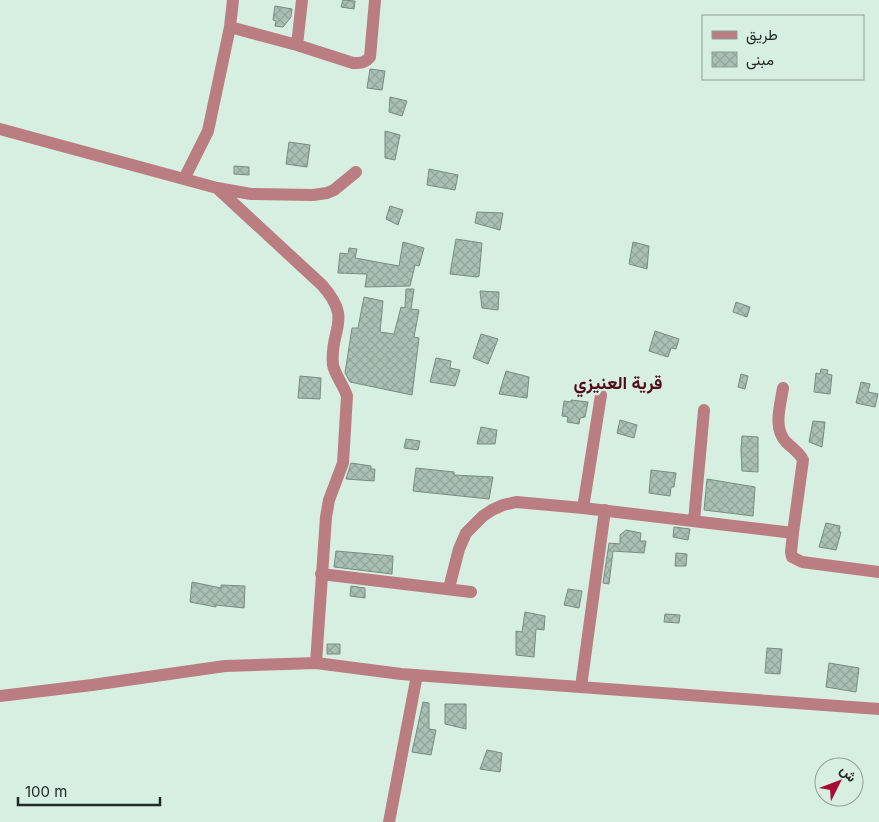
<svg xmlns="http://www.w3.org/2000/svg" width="879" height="822" font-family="Inter,Vazirmatn,sans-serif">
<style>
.building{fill:url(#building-cross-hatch);stroke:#778c80}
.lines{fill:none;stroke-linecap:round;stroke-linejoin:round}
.minor{stroke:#ba7d81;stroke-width:12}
.labels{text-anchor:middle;stroke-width:4.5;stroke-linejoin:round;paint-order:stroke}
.district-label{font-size:18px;font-weight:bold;fill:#500a19;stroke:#d7efe1}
</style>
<defs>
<pattern id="building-cross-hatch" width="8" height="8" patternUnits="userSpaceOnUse" patternTransform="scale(1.25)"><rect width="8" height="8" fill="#a9c0b3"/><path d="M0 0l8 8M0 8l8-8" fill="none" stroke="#91a59a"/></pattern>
</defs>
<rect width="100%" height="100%" fill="#d7efe1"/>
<path class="building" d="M343,0L355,1L354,9L341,7Z
M275,6L292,9L291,17L283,27L275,26L276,21L273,20Z
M370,69L385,71L382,90L367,88Z
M390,97L407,101L402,116L389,112Z
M385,131L400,135L395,160L385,158Z
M289,142L310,145L307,167L286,164Z
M234,166L249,167V175L234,174Z
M429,169L458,175L455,190L427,185Z
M390,206L403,210L398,225L386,219Z
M477,212L503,213L500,230L475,223Z
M456,239L482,243L479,276L477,277L450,274Z
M403,242L424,248L419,266L415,265L410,286L365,287L367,274L338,273L340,253L348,254L349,248L357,249L355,258L399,266Z
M633,242L649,246L647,269L629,264Z
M406,289H414L411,309L419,310L414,337L419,338L412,395L350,382L345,373L352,328H358L364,297L383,301L380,332L394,334L401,307L405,308Z
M480,291L499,292L498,310L482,308Z
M736,302L750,307L747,317L733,312Z
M655,331L679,339L676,349L671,348L668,357L649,351Z
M481,334L498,339L488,364L473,358Z
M436,358L451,361L450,368L460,370L455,386L430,382Z
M821,369L828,370L827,374L832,375L830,394L814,392L816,373L820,374Z
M506,371L529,377L527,398L499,394Z
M741,374L748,376L745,389L738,387Z
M300,376L321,378L320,399L298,398Z
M861,382L870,384L868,392L878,394L875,407L856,403Z
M571,400L588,402L585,417L580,418L579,424L567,422L568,417L562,416L564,401L571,402Z
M620,420L637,425L634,438L617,433Z
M813,421L825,422L822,447L809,442Z
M481,427L497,430L495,444H477Z
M742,436L758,437V472L742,471L741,450Z
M406,439L420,441L418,450L404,448Z
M351,463L371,466V469H375L374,481L346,479Z
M416,468L454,472V475L493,477L489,499L413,491Z
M651,470L676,473L674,487H671L670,496L649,493Z
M707,479L755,487L753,516L704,510Z
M826,523L840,526L839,532H841L836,550L819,547Z
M674,527L690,529L688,540L673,537Z
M626,530L641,533L640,541H646L644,553L613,551L609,584L603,583L609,543L620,544V535Z
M336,551L393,556L392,574L334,567Z
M676,553L687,554L686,566H675Z
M192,582L221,588V585L245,586L244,608L216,605V607L190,602Z
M351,586L365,588V598L350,596Z
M568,589L582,591L579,608L564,605Z
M525,612L545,616L544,630L536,629L534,657L516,655V631L522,632Z
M665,614L680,615L679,623L664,622Z
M327,644H340V654H327Z
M767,648L782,649L780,674L765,673Z
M829,663L859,668L856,692L826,687Z
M423,702L429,703V729L436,730L431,755L412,752Z
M445,704H466V729L445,724Z
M487,750L502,753L500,772L480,769Z"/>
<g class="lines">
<path class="minor" d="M302,0L297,45L353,63C361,63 365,63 370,57L375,0
M230,27L297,45
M0,129L217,188L251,194L313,195L327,193L334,190L356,172
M184,179L208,131L230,27L233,0
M217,188L322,285C354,321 329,329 333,365C335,375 344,386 347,396L343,463L329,500L326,517L316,663
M783,388C780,407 773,428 786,442C792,448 800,453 803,460L793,533L791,552L792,557L802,562L879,572
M583,508L601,395
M694,521L704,410
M321,574L471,592
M449,588L459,549L466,533L483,516L492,510L503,505L516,502L583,508L793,533
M581,687L605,510
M0,696L92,685L225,666L316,663L401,674L879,709
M389,822L417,675"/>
</g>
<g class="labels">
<g class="district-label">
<text x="618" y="389">قرية العنيزي</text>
</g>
</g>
<rect x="702" y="15" width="162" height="65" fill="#d7efe1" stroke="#8ea095"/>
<rect x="712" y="31" width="25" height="8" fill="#ba7d81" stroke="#8ea095"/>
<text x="746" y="40" font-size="15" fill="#202924">طريق</text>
<rect x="712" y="52" width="25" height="15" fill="url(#building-cross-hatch)" stroke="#8ea095"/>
<text x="746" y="65" font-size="15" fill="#202924">مبنى</text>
<g transform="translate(839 782) rotate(48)"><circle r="24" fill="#d7efe1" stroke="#8ea095"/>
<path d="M0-4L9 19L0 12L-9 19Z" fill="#a60b36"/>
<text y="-8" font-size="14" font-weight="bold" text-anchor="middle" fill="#202924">ش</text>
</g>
<path d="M18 797v8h142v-8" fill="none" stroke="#202924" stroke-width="2.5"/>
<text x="25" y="797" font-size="15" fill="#202924" stroke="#d7efe1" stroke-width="4" paint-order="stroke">100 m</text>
</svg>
